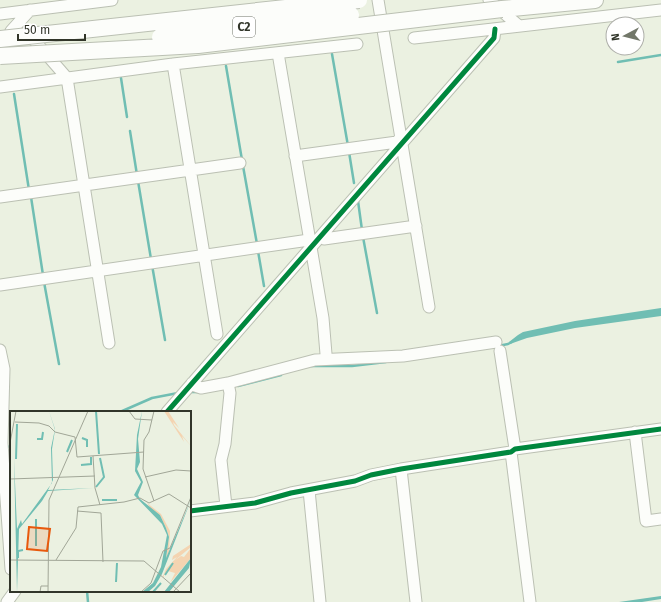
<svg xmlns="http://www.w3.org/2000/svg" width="661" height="602" font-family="'Fira Sans',sans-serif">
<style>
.water{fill:#70beb3}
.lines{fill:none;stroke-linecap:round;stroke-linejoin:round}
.stream{stroke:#70beb3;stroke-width:2.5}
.minor-casing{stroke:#bbc0b3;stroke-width:13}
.highway-casing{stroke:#bbc0b3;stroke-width:18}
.minor{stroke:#fcfdfa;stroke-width:11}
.highway{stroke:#fcfdfa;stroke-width:16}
.highway-bridge-casing{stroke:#bbc0b3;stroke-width:18;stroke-linecap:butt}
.highway-bridge{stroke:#fcfdfa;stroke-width:16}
.cycleway-casing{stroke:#fff;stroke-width:8}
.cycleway{stroke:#00873e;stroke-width:5}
.labels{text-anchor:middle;stroke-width:3;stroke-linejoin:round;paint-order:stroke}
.shield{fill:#fff;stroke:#6f7269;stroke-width:1}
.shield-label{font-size:12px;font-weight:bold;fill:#313529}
.inset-river{fill:none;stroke:#70beb3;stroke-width:2}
.inset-road{fill:none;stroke:#a1a697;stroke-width:1}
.view{fill:#e8590c;fill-opacity:0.15;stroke:#e8590c;stroke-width:2}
.inset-edge{fill:none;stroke:#313529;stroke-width:2}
</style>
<rect width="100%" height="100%" fill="#ebf1e1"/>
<path class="water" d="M661,308V316L575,328L527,338L510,344L509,342L518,335L523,332L575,321Z
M661,596V599L642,602H619Z"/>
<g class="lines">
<path class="stream" d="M332,54L348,146
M618,62L661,55
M226,66L242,160
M121,78L127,117
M14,94L29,190
M130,131L137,175
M349,152L354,183
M243,166L257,244
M138,181L151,259
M31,197L43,275
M358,201L362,230
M363,237L377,313
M258,251L264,286
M152,265L165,340
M44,282L59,364
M498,346L508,344L512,342
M311,366H352L386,362
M238,386L281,375
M189,392H201
M120,412L152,398L178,393
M4,446L11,447
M87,591L88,602"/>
<defs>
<path id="minor" d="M378,0L429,307
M489,0L519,26
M0,14L112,0
M11,31L30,10
M27,32L67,78L109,343
M414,38L661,10
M278,53L323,318L326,354
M173,64L217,334
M0,87L173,64L357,44
M295,156L397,142L401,137
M0,197L240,163
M321,237L324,239L416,226
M0,285L309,240
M0,350L4,369L2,443L11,569
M500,351L515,449
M192,383L195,386L201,388L228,383L315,360L403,356L496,342
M167,412L494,38L495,29
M635,432L646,521L661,519
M511,452L530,602
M401,469L416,602
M309,490L320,602
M226,506L221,460L225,444L230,393L228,383
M190,511L255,503L291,493L355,481L371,475L401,469L511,452L515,449L661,429
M7,602L15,591"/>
<path id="highway" d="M502,9L595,0"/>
</defs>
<use href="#minor" class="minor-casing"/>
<use href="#highway" class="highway-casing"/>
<use href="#minor" class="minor"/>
<use href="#highway" class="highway"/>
<defs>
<path id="highway-bridge" d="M160,37L351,15
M0,39L359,0
M0,56L198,45L502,9"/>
</defs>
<use href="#highway-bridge" class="highway-bridge-casing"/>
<use href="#highway-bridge" class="highway-bridge"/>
<defs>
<path id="cycleway" d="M167,412L494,38L495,29
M190,511L255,503L291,493L355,481L371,475L401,469L511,452L515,449L661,429"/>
</defs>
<use href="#cycleway" class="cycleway-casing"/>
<use href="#cycleway" class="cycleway"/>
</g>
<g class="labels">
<rect class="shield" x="233" y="17" width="22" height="20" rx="3"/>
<g class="shield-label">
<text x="244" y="31">C2</text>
</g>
</g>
<g transform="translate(10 411)">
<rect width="181" height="181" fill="#ebf1e1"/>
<path d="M154,0H158L169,17L163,11L164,14L181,35L172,25L174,31ZM137,92L151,103L160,120L159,141L156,147L159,126L156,117L150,104L141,98ZM181,133V136L164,150L171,145L174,146L181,137V147L160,172L165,162L158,160L163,152L154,164V167L153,165L156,158L167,146L162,149L163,145Z" fill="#f4d4b1"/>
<path d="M39,0L45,19L42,38L43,69L38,79L83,77L38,80L32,90L9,118L7,181L4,47L7,118L11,109L12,113L42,72L41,37L45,18ZM132,0L128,28L130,51L127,58L133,71L128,84L130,88L150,104L156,117L159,126L156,147L181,89L152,163L145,175L138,181H132L143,172L151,156L157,124L152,113L124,84L131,71L125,60L127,24ZM181,147L179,157L159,181H154Z" fill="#70beb3"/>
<path class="inset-river" d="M86,0L89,43M72,27L77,29V36M27,28H32L33,21M57,41L62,29M6,48L7,13M71,54L81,53V46M86,76L94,66L90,47M92,89H107M26,135V108M8,147V140L13,139M155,164L163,152M106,171L107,152M143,181L151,172"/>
<path class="inset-road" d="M119,0L125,8L142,9M5,11L29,12L39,15L45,21L65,26L67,46L134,41M0,32L6,0M83,45L85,77L90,94M135,66L166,59L181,60M0,68L85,65M144,90L133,58L134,29L139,21L144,0M67,100L91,102L93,151M0,149L134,150L170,181M46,149L66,117L68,96L114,91L130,87L139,92L159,83L181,97M30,181L31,175H38M38,181L39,89L78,0M131,181L141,172L153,140L160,137L181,86M163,181L181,162"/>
<path class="view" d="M19,116L40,118L37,140L17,138Z"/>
<rect width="181" height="181" class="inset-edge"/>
</g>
<g transform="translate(625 36) rotate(263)"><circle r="19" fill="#ffffff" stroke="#adaea9"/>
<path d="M0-3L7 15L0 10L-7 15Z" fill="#727769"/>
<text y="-6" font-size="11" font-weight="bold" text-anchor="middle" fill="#313529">N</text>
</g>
<path d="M18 34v6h67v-6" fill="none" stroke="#313529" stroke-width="2"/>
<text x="24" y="34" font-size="12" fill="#313529" stroke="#ffffff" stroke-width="3" paint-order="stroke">50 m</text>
</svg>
